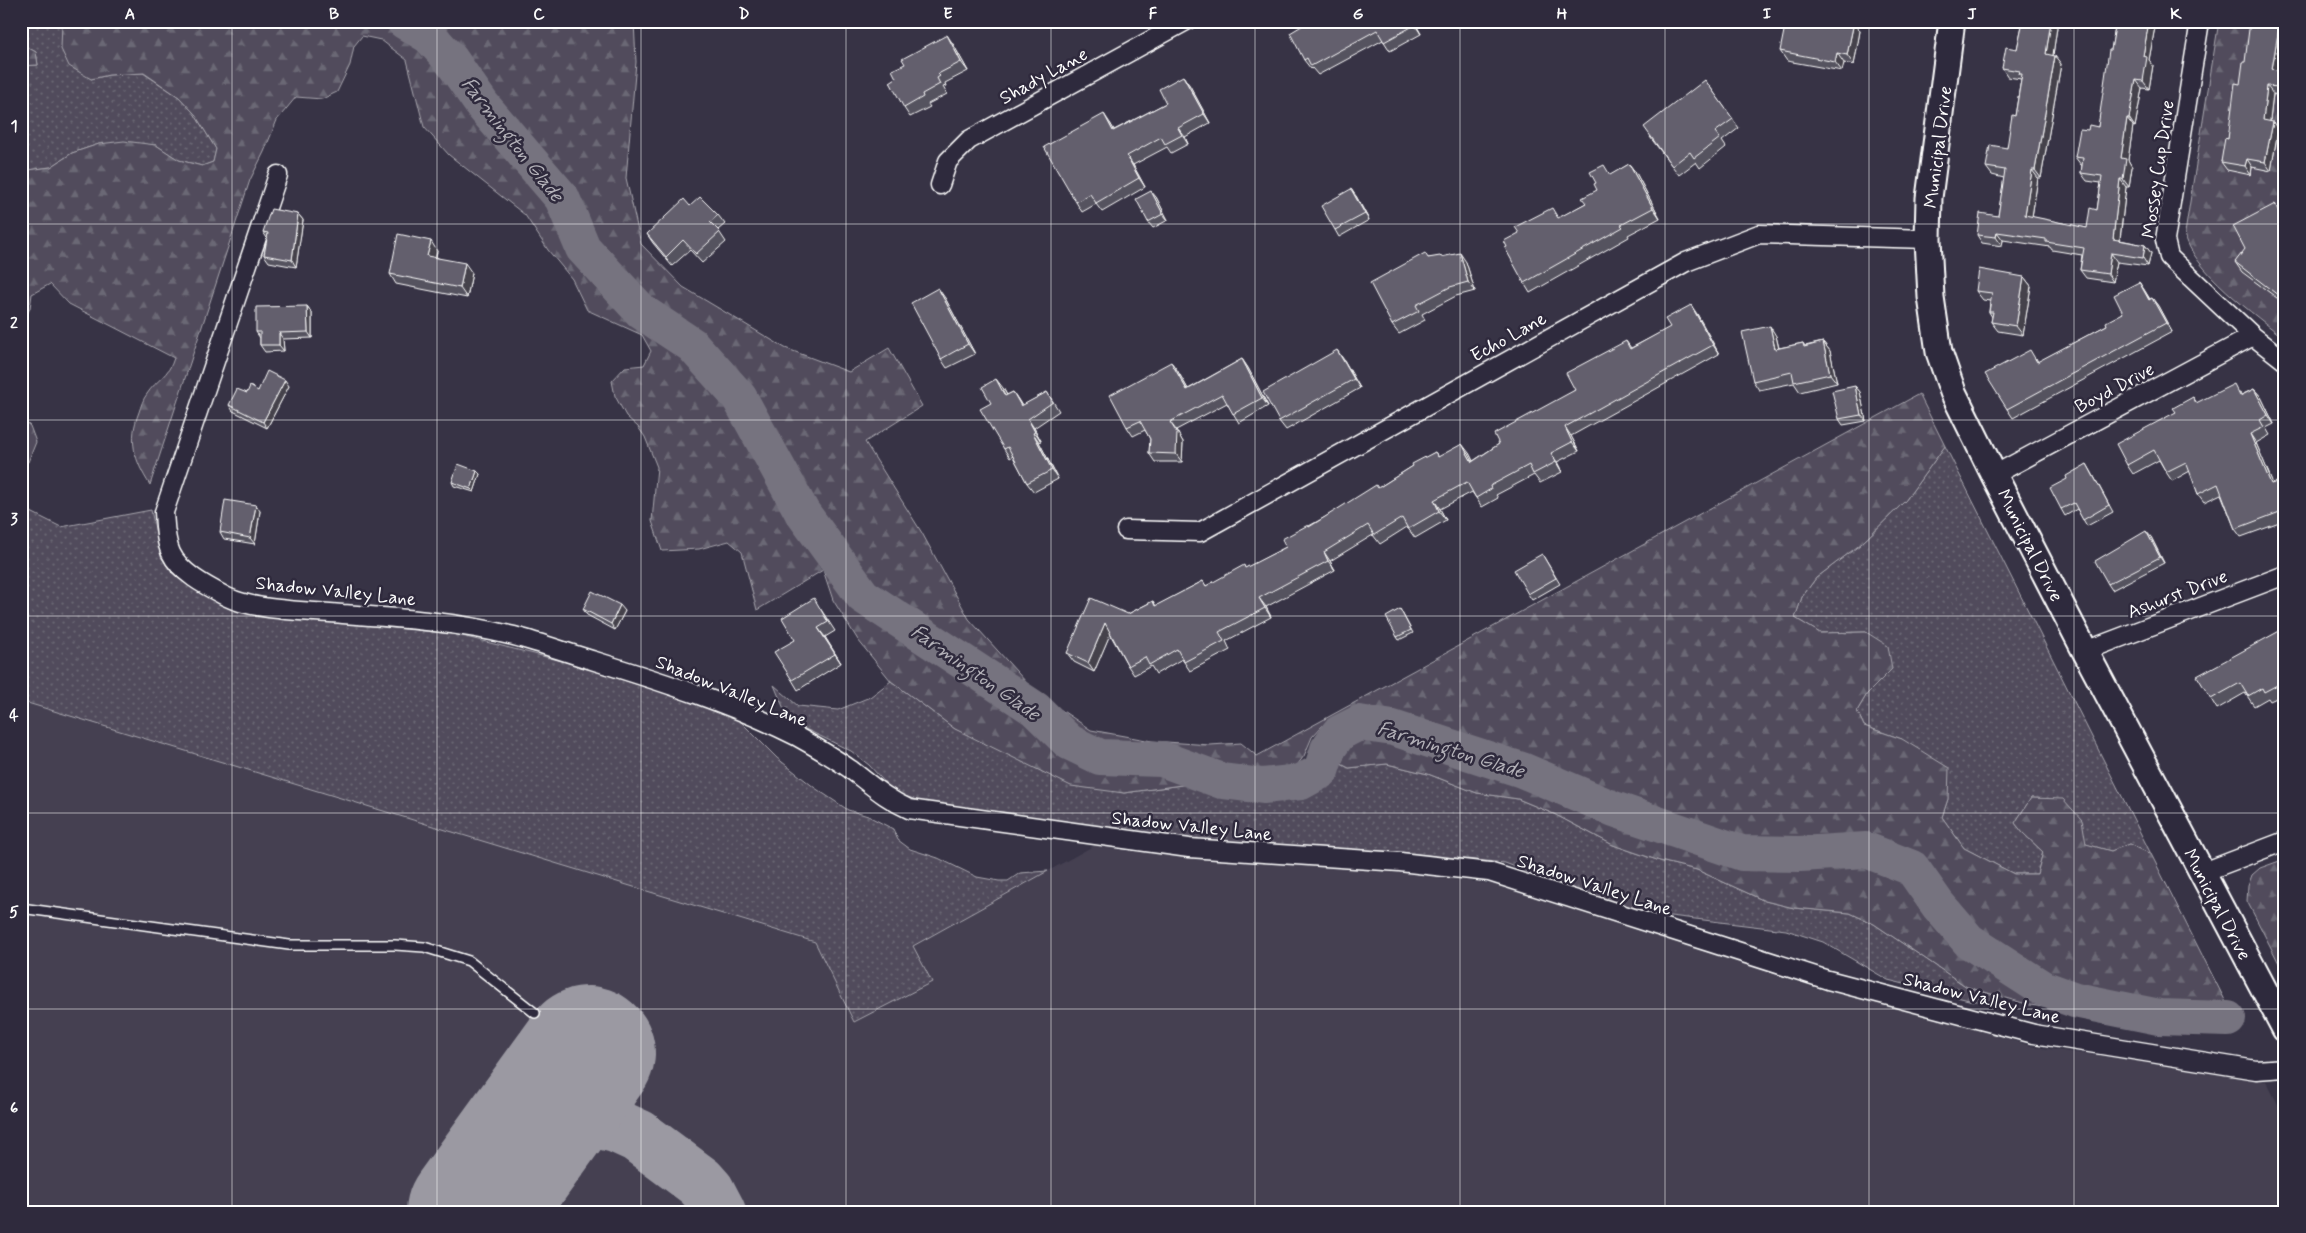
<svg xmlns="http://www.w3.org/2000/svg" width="2306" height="1233" font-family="Mynerve,sans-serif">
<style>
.built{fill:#444051}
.grass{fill:url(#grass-dots);stroke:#a8a6ae}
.forest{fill:url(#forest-firs);stroke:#a8a6ae}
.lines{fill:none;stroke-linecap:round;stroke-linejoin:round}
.river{stroke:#76737f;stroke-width:36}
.taxiway{stroke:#9b99a2;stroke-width:54}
.runway{stroke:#9b99a2;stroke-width:134}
.lane-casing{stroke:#fff;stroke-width:12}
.street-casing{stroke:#fff;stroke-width:21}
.secondary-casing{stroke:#fff;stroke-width:29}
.lane{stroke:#2f2a3d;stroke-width:9}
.street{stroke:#2f2a3d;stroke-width:18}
.secondary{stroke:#2f2a3d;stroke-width:25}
.wall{fill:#55525e;stroke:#fff}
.shaded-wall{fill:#45424c;stroke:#fff}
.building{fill:#635f6d;stroke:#fff}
.grid{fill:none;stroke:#fff;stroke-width:1;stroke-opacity:0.55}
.labels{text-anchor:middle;stroke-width:5;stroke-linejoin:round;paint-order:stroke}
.street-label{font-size:19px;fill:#fff;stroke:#2f2a3d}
.water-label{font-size:20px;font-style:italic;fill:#b4b2b9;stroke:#2f2a3d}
.neatline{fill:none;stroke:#fff;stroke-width:2}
.grid-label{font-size:16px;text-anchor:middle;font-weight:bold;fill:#fff}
</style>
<defs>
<pattern id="grass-dots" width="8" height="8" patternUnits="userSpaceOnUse" patternTransform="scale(1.25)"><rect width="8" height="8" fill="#514c5c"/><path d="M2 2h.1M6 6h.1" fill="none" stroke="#6b6774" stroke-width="1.8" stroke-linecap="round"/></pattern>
<pattern id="forest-firs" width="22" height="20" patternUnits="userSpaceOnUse" patternTransform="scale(1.25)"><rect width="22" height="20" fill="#514c5c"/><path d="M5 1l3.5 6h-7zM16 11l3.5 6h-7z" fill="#6b6774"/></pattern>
</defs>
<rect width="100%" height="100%" fill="#373345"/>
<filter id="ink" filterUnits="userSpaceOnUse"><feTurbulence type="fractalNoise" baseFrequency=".02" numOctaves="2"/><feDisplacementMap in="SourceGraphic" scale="10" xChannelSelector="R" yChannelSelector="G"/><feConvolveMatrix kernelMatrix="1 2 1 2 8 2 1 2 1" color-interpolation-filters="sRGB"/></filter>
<g filter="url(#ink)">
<path class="built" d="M21,701L815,942L854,1022L913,946L1095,845L1238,862L1383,870L1500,885L1537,894L1815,988L1936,1017L2035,1047L2138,1061L2180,1064L2218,1070L2253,1080L2266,1081L2285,1118V1212H21Z"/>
<path class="grass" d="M21,21H62L91,79L109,75L143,73L179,97L194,113L216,149L213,162L202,166L179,160L156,145L99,144L72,153L51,167L21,171V66L38,65L36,52L21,44Z
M1945,446L2151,854L2129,844L2111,851L2085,844L2081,820L2063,800L2031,798L2015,823L2023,833L2043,852L2037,874H2014L1964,848L1942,817L1948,799L1902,739L1864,726L1857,711L1867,694L1892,669L1866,632L1820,633L1795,618L1802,597L1816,578L1861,544L1905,501Z
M21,507L61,527L151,510L161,557L172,573L193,589L225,605L305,619L454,634L566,662L703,705L737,718L777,758L815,788L848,810L868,816L893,829L898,840L910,849L938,858L977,877L999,881H1008L1020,873L1048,871L913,946L932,982L854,1022L815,942L21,701Z
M891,681L955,729L1124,793L1210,781L1224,789L1246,792L1285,794L1301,792L1317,787L1341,764L1349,768L1387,764L1428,774L1477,793L1518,799L1554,814L1613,845L1660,861L1697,870L1765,901L1794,908L1850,913L1874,924L1967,987L1994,995L1990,1001H1973L1888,980L1823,942L1786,930L1654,914L1585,894L1505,863L1398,852L1186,839L919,801L900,794L889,787L869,765L851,751L789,721L774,685L798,706L838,710L870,697Z"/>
<path class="forest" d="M62,21H394L425,40L444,61L487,120L551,192L582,257L646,322L687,347L736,399L800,513L862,599L1030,710L1070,747L1098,761H1158L1194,773L1210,781L1124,793L1071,786L955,729L891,681L858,640L833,600L823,570L757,610L742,552L729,541L699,549L662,551L652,521L657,467L645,437L638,427L626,416L615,396L612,381L625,367L644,365L651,351L642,335L587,310L572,279L548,250L525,215L449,155L424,127L407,60L381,40L362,36L354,46L350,65L337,92L322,99L296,97L277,120L264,152L250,180L150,485C134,460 128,440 139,412C141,406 143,399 147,394C156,380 169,376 174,358L69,304L50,284L32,294L30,308L21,327V171L51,167L72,153L99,144L124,141L156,145L179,160L202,166L213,162L216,149L194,113L179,97L144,73L109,75L91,79L69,66L61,49Z
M420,21H634L636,62L626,178L641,244L683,287L785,348L849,372L889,348L922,406L865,442L922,533L969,619L1036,693L1091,730L1152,741L1210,745L1241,743L1257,756L1919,394L1945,446L1905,501L1861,544L1816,578L1802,597L1795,618L1820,633L1866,632L1888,646L1892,669L1867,694L1857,711L1864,726L1902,739L1949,768L1948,799L1942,817L1964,848L2014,874H2037L2043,852L2023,833L2015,823L2031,798L2063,799L2082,820L2086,844L2111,851L2129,844L2151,854L2236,1022L2216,1032L2030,1005L1967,987L1874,924L1850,913L1794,908L1765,901L1697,870L1660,861L1613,845L1554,814L1518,799L1477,793L1428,774L1387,764L1349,768L1341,764L1347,749L1358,742L1373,737L1392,740L1478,767L1532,780L1731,858L1870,859L1896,867L1911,876L1961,942L1997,968L2043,993L2065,1004L2201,1025L2219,1026L2230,1022L2227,1015L2128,1006L2079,997L2054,988L2026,973L1974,938L1917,863L1901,854L1868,844H1857L1741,847L1563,782L1486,748L1398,718L1362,713L1341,714L1323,725L1312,737L1304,756L1295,768L1284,773L1247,778L1231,769L1193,760L1155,754L1104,752L1072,739L1032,704L866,590L842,563L804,510L742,394L693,338L653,311L626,288L603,263L590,245L568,191L499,116L440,39Z
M2219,21H2285V339C2257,316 2190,269 2185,233Z
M21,44L36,52L38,65L21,66Z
M21,418L30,426L36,442L28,462L21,465Z
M2285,859V975L2247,901L2248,886L2252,875L2260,868Z"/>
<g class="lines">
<path class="river" d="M404,21L429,36L451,60L483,106L562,198L583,248L642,312L692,345L739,397L802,512L863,596L1035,709L1069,742L1100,757L1162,759L1222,781L1263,786L1301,782L1321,771L1328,749L1339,733L1359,723L1393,728L1522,770L1614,809L1742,853L1800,854L1866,850L1912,868L1938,905L1969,941L2042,988L2075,1000L2159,1017L2228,1019"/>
<path class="taxiway" d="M527,1139L555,1123L581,1117L616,1126L638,1136L700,1182L708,1191L719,1212"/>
<path class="runway" d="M473,1212L588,1053"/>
<defs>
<path id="lane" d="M21,908L289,945H395L424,947L469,961L535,1013"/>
<path id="street" d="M2200,21L2165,240L2169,257L2253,336L2285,361
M278,175L164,512C165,525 165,540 171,553C180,573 208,587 227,597C255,611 311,611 343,614C401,618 458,622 514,636C541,643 568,653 595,661C663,682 732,704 796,736C814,746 833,757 850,769C870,784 886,799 909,809L1189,848L1400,862L1489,872L1828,980L2034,1034L2256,1070L2285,1068
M940,185L948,161L969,140L1186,21
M1994,475L2253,336
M1126,530L1200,532L1686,262L1759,234L1928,239
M2085,651L2285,575
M2201,873L2285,841"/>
<path id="secondary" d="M1952,21L1929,198L1928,239L1931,297L1939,352L1953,392L1994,475L2085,651L2285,1029"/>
</defs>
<use href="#lane" class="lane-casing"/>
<use href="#street" class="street-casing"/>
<use href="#secondary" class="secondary-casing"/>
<use href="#lane" class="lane"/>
<use href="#street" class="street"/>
<use href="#secondary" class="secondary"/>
</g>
<path class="wall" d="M1310,21H1414L1421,34L1390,51L1383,40L1318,75L1312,68L1311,69L1304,60Z
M2023,21H2053L2057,27L2053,55L2061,64L2041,178H2038L2032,217L2087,228L2097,210L2101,183L2087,181L2081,173L2082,165H2081L2075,157L2088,130L2098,127L2116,21H2156L2149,60L2153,65L2149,89L2142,88L2135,127L2133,126L2128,160L2132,167L2129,187H2126L2120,240L2145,245L2151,253L2148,266L2117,262L2113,282L2086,278L2080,270L2082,255L2052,250L2050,247L2003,240L2002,246L1982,243L1977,235L1998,216L2004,178L1992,175L1986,167L2007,148L2015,116L2021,79L2008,77L2002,68L2017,49Z
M1860,31L1854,65L1844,63L1842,71L1787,61L1780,51Z
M953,44L968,71L945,83L946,86L943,87L947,94L928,104L930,107L910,117L904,108Z
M2279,70L2285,76V94L2284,96L2273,94L2270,121L2278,130L2271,171L2252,167L2251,175L2227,170L2221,162L2228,139L2240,84Z
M1183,76L1190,86L1210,123L1185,137L1188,144L1171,153L1167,147L1133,165L1145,187L1102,212L1096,204L1082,212L1076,202L1110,123L1114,130L1166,103Z
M1705,80L1739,128L1722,141L1726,147L1700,168L1696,162L1679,175L1650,137Z
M1629,164L1636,173L1660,218L1628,235L1629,237L1530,293L1524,283L1559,218L1586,203L1611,175Z
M1356,196L1369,220L1339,237L1335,230Z
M1156,197L1168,220L1153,228L1148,222Z
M690,206L718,215L725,224L718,230L726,242L702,263L690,250L672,266L653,243L647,234Z
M298,214L303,220L296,267L269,262L264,255L267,238L263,232Z
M2281,214L2285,220V304L2242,272L2235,262Z
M437,251L436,257L472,273L467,298L396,284L390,274Z
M1441,257L1466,262L1475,291L1456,296L1422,314L1425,320L1399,334L1392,325L1428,258Z
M2024,277L2031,286L2023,335L1998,331L1991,322L1992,317L1989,312L1990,301L1983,300L1976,291Z
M2139,282L2150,299L2152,298L2158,306L2172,332L2013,418L2007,409L2036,358L2038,362L2107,325L2123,313Z
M945,298L975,354L947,368L941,359Z
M307,306L312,313V338L283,339L284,351L265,352L260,345V338L256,332Z
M1697,314L1719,354L1571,436L1579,451L1557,462L1562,472L1540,483L1534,475L1496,495L1498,498L1482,507L1472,492L1440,509L1446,520L1415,538L1407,527L1380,544L1373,535L1330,561L1335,570L1266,607L1271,617L1226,641L1230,650L1190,671L1182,659L1156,674L1151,666L1134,675L1128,666L1110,634L1094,672L1074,662L1067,653L1128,614L1153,601L1156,606L1203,581L1206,586L1246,568L1286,547L1309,526L1378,488L1413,466L1435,452L1439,457L1469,453L1473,461L1499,444L1575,390L1626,341L1631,348Z
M1776,336L1779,348L1803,343L1805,346L1823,342L1830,351L1837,383L1800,392L1794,383L1759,390L1753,381Z
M1242,359L1248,368L1268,406L1239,423L1227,403L1176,430L1183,442L1182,462H1155L1149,453L1150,439L1145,430L1133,436L1127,427L1171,362L1177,370L1188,389Z
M1344,360L1360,388L1286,430L1279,421Z
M289,386L267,428L233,411L229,405L247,393L258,391Z
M1855,386L1860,392L1866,421L1843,425L1839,419Z
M1003,388L1007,395L1013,392L1022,406L1047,392L1059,411L1034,428L1041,441L1039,442L1058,479L1034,492L1027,483L1013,456L1010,458L1004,449L991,403Z
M2254,389L2261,397L2274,424L2266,428L2270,435L2256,443L2273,484L2285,479V521L2241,537L2235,529L2221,494L2204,502L2198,494L2190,471L2172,481L2166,472L2159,460L2133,474L2127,465L2176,412L2193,397L2197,403L2240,393L2241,395Z
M2087,464L2091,471L2113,512L2087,526L2077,509L2065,516L2061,509L2067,479Z
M477,471L480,474L474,492L454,486L452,482Z
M260,511L255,544L224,539L220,532Z
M2151,537L2164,563L2112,590L2108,584Z
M1542,554L1560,584L1532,600L1528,594Z
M820,608L835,631L825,637L841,663L798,690L792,680L795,640Z
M583,609L625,611L615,630L587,615Z
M1400,609L1413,633L1399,640L1397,637Z
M2285,628V694L2270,701L2268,698L2254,706L2245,693L2217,709L2211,699Z"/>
<path class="shaded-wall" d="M1412,21H1414L1421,34L1415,25Z
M2051,21H2053L2057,27L2052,62L2046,54Z
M2149,21H2156L2149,60L2153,65L2149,89L2143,81V56Z
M2280,21H2285V38L2278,78L2272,69Z
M1854,22L1860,31L1854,65L1847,55Z
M947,35L953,44L968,71L961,62Z
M1837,53L1844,63L1842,71L1835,62Z
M2055,56L2061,64L2041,178L2035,170Z
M2281,71L2285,76L2284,96L2279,87Z
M1183,76L1190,86L1210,123L1204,114Z
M2136,80L2142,88L2135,127L2129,118Z
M2267,86L2273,94L2269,129L2263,120Z
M1104,114L1110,123L1120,140L1113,131Z
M2127,118L2133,126L2128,160L2132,167L2129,187L2123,179L2121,158Z
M2273,122L2278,130L2271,171L2265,162Z
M1178,128L1185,137L1188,144L1182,135Z
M1127,156L1133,165L1145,187L1139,178Z
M2247,159L2252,167L2251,175L2245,166Z
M1629,164L1636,173L1660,218L1653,208Z
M2032,170L2038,178L2031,223L2025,215Z
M2120,179L2126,187L2119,247L2113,239Z
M1351,189L1356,196L1369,220L1365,214Z
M1151,191L1156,197L1168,220L1163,214Z
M2275,204L2281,214L2285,220V224Z
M298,214L303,220L296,267L292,260Z
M1997,232L2003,240L2002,246L1996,237Z
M431,241L437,251L434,265L427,256Z
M2145,245L2151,253L2148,266L2143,258Z
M1460,253L1466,262L1475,291L1468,282Z
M2111,253L2117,262L2113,282L2108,274Z
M465,263L472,273L467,298L460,288Z
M2024,277L2031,286L2023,335L2016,326Z
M2139,282L2145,291L2154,308L2149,300Z
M938,288L945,298L975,354L968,344Z
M2285,288V303L2279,296Z
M2152,298L2158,306L2172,332L2166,323Z
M1691,305L1697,314L1719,354L1713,345Z
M307,306L312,313V338L308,332Z
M1770,326L1776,336L1781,358L1775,349Z
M279,333L283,339L284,351L279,345Z
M1823,342L1830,351L1837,383L1830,374Z
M1337,350L1344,360L1360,388L1354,379Z
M1242,359L1248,368L1268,406L1262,398Z
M1171,362L1177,370L1193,398L1187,390Z
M996,379L1003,388L1012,405L1005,396Z
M285,380L289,386L267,428L263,422Z
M1855,386L1860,392L1866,421L1861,415Z
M2254,389L2261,397L2274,424L2268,415Z
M1013,392L1019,401L1027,415L1021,406Z
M1028,419L1034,428L1041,441L1035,432Z
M1170,422L1176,430L1183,442L1182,462L1176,454Z
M1565,427L1571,436L1579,451L1572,442Z
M1033,433L1039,442L1058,479L1052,470Z
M2250,434L2256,443L2277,493L2271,484Z
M1462,444L1469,453L1478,471L1472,462Z
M1551,453L1557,462L1562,472L1556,462Z
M477,471L480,474L474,492L471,489Z
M1434,500L1440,509L1446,520L1439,511Z
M256,505L260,511L255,544L250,538Z
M2146,531L2151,537L2164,563L2160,557Z
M1324,552L1330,561L1335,570L1328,561Z
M1259,598L1266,607L1271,617L1265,608Z
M620,605L625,611L615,630L611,624Z
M1105,623L1111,632L1094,672L1088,663Z
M818,628L825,637L841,663L835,654Z"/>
<path class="building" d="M1310,21H1412L1415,25L1384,42L1377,30L1311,66L1307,58L1304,60L1290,33Z
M1786,21H1849L1854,22L1847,55L1837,53L1835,62L1780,51Z
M2023,21H2051L2046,54L2055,56L2035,170H2032L2025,215L2087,228L2090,208L2097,210L2102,176L2081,173L2083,158L2075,157L2080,129L2088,130L2089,125L2098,127L2109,50H2111L2116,21H2149L2143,56L2147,57L2143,81L2136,80L2129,118H2127L2121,158L2126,159L2123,179H2120L2113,239L2145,245L2143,258L2111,253L2108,274L2080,270L2084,248L2046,242V239L1997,232L1996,237L1977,235L1980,213L1998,216L2005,170L1986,167L1990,145L2007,148L2012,115L2015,116L2022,74H2019L2020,71L2002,68L2006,47L2017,49Z
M2250,21H2280L2272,69L2281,71L2279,87L2267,86L2263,120L2273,122L2265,162L2247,159L2245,166L2221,162L2225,138L2228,139L2235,83L2240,84L2243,62H2245Z
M947,35L961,62L938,74L940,76L937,78L940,84L922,94L923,97L904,108L890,82L896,78L892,70L905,64L902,59Z
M1183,76L1204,114L1178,128L1182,135L1165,144L1161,137L1127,156L1139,178L1096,203L1090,194L1076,202L1044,147L1104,114L1113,131L1166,103L1159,89Z
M1705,80L1733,119L1715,132L1720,138L1694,158L1690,152L1672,166L1644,127Z
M1629,164L1653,208L1621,225L1623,227L1524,283L1505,248L1507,247L1504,241L1519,233L1515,227L1552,208L1558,218L1586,203L1582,198L1597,190L1594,184L1596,183L1590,172L1604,165L1610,175Z
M1351,189L1365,214L1335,230L1321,206Z
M1151,191L1163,214L1148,222L1136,199Z
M700,197L718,215L710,222L720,232L696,254L683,240L666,257L647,234L684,199L690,206Z
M2275,204L2285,224V288L2279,296L2235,262L2245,249L2233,226Z
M271,209L298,214L292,260L264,255L268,233L263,232Z
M398,234L431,241L427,256L465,263L460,288L390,274Z
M1425,253L1428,258L1440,256L1441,257L1460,253L1468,282L1450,287L1416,305L1419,311L1392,325L1370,283Z
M1979,269L2024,277L2016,326L1991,322L1993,312H1989L1992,293L1976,291Z
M2139,282L2149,300L2152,298L2166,323L2007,409L1985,374L2030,350L2037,362L2107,325L2106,322L2123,313L2114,295Z
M938,288L968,344L941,359L911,303Z
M1691,305L1713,345L1565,427L1572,442L1551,453L1556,462L1533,474L1529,465L1490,486L1491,489L1476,498L1467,482L1434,500L1439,511L1408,529L1402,518L1374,535L1368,525L1324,552L1328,561L1259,598L1265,608L1219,632L1224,641L1184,662L1177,649L1149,665L1145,657L1128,666L1105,623L1088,663L1067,653L1091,598L1128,614L1153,601L1155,606L1203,581L1206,586L1244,565L1245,568L1286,547L1282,539L1308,525L1309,527L1376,485L1378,488L1413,466L1412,464L1435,452L1438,457L1462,444L1472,462L1499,444L1494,434L1575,390L1566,373L1626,341L1630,349L1670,327L1665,319Z
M307,306L308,332L279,333V345H260V332H256V307Z
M1770,326L1775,349L1803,343L1804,347L1823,342L1830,374L1794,382L1792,372L1753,381L1742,332Z
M1337,350L1354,379L1279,421L1263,392Z
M1242,359L1262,398L1233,414L1222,394L1170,422L1177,433L1176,454L1149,453L1150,439L1140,421L1127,427L1110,395L1171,362L1187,390Z
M267,371L285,380L263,422L229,405L237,389L247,393L250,386L258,391Z
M996,379L1005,396L1013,392L1021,406L1047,392L1053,402L1028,419L1035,432L1033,433L1052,470L1027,483L1008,447L1004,449L980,409L991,403L982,387Z
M2234,384L2240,396L2254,389L2268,415L2260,420L2264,427L2250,434L2271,484L2285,479V510L2235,529L2218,484L2198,494L2186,462L2166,472L2154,450L2127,465L2116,444L2176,412L2173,408L2193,397L2196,403Z
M1855,386L1861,415L1839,419L1832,391Z
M458,464L477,471L471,489L452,482Z
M2087,464L2109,505L2083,520L2074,503L2061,509L2050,488L2067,479L2066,476Z
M225,500L256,505L250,538L220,532Z
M2146,531L2160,557L2108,584L2095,561Z
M1542,554L1556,578L1528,594L1514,570Z
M592,591L620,605L611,624L583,609Z
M814,598L828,622L818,628L835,654L792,680L774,652L795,640L782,618Z
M1400,609L1411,630L1397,637L1386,617Z
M2285,628V681L2264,692L2262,688L2248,696L2240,683L2211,699L2197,676Z"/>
</g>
<path class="grid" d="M232,21V1212M437,21V1212M641,21V1212M846,21V1212M1051,21V1212M1255,21V1212M1460,21V1212M1665,21V1212M1869,21V1212M2074,21V1212M21,224H2285M21,420H2285M21,616H2285M21,813H2285M21,1009H2285"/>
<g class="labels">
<g class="street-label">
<text transform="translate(1043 75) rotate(-29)" y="7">Shady Lane</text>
<text transform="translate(1937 147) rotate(-83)" y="7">Municipal Drive</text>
<text transform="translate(2157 169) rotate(-82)" y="7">Mossey Cup Drive</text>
<text transform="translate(1508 336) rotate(-29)" y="7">Echo Lane</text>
<text transform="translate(2114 387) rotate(-28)" y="7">Boyd Drive</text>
<text transform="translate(2031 545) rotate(63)" y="7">Municipal Drive</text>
<text transform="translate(336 590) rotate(6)" y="7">Shadow Valley Lane</text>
<text transform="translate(2177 593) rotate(-21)" y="7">Ashurst Drive</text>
<text transform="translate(732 690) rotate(22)" y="7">Shadow Valley Lane</text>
<text transform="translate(1192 825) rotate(6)" y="7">Shadow Valley Lane</text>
<text transform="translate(1595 884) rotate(18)" y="7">Shadow Valley Lane</text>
<text transform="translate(2218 904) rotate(62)" y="7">Municipal Drive</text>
<text transform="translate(1982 997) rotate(14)" y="7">Shadow Valley Lane</text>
</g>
<g class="water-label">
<text transform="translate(513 139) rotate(52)" y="7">Farmington Glade</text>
<text transform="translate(976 672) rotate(35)" y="7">Farmington Glade</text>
<text transform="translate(1451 749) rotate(17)" y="7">Farmington Glade</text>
</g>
</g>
<rect width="2306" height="1233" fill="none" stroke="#2f2a3d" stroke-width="55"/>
<rect x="28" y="28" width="2250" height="1178" class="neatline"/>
<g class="grid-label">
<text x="130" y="19">A</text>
<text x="334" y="19">B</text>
<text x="539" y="19">C</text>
<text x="744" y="19">D</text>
<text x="948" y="19">E</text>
<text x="1153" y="19">F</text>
<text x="1358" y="19">G</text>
<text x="1562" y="19">H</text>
<text x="1767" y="19">I</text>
<text x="1972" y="19">J</text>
<text x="2176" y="19">K</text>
<text x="14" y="131">1</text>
<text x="14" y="328">2</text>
<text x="14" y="524">3</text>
<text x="14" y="720">4</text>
<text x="14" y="917">5</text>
<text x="14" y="1113">6</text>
</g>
</svg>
